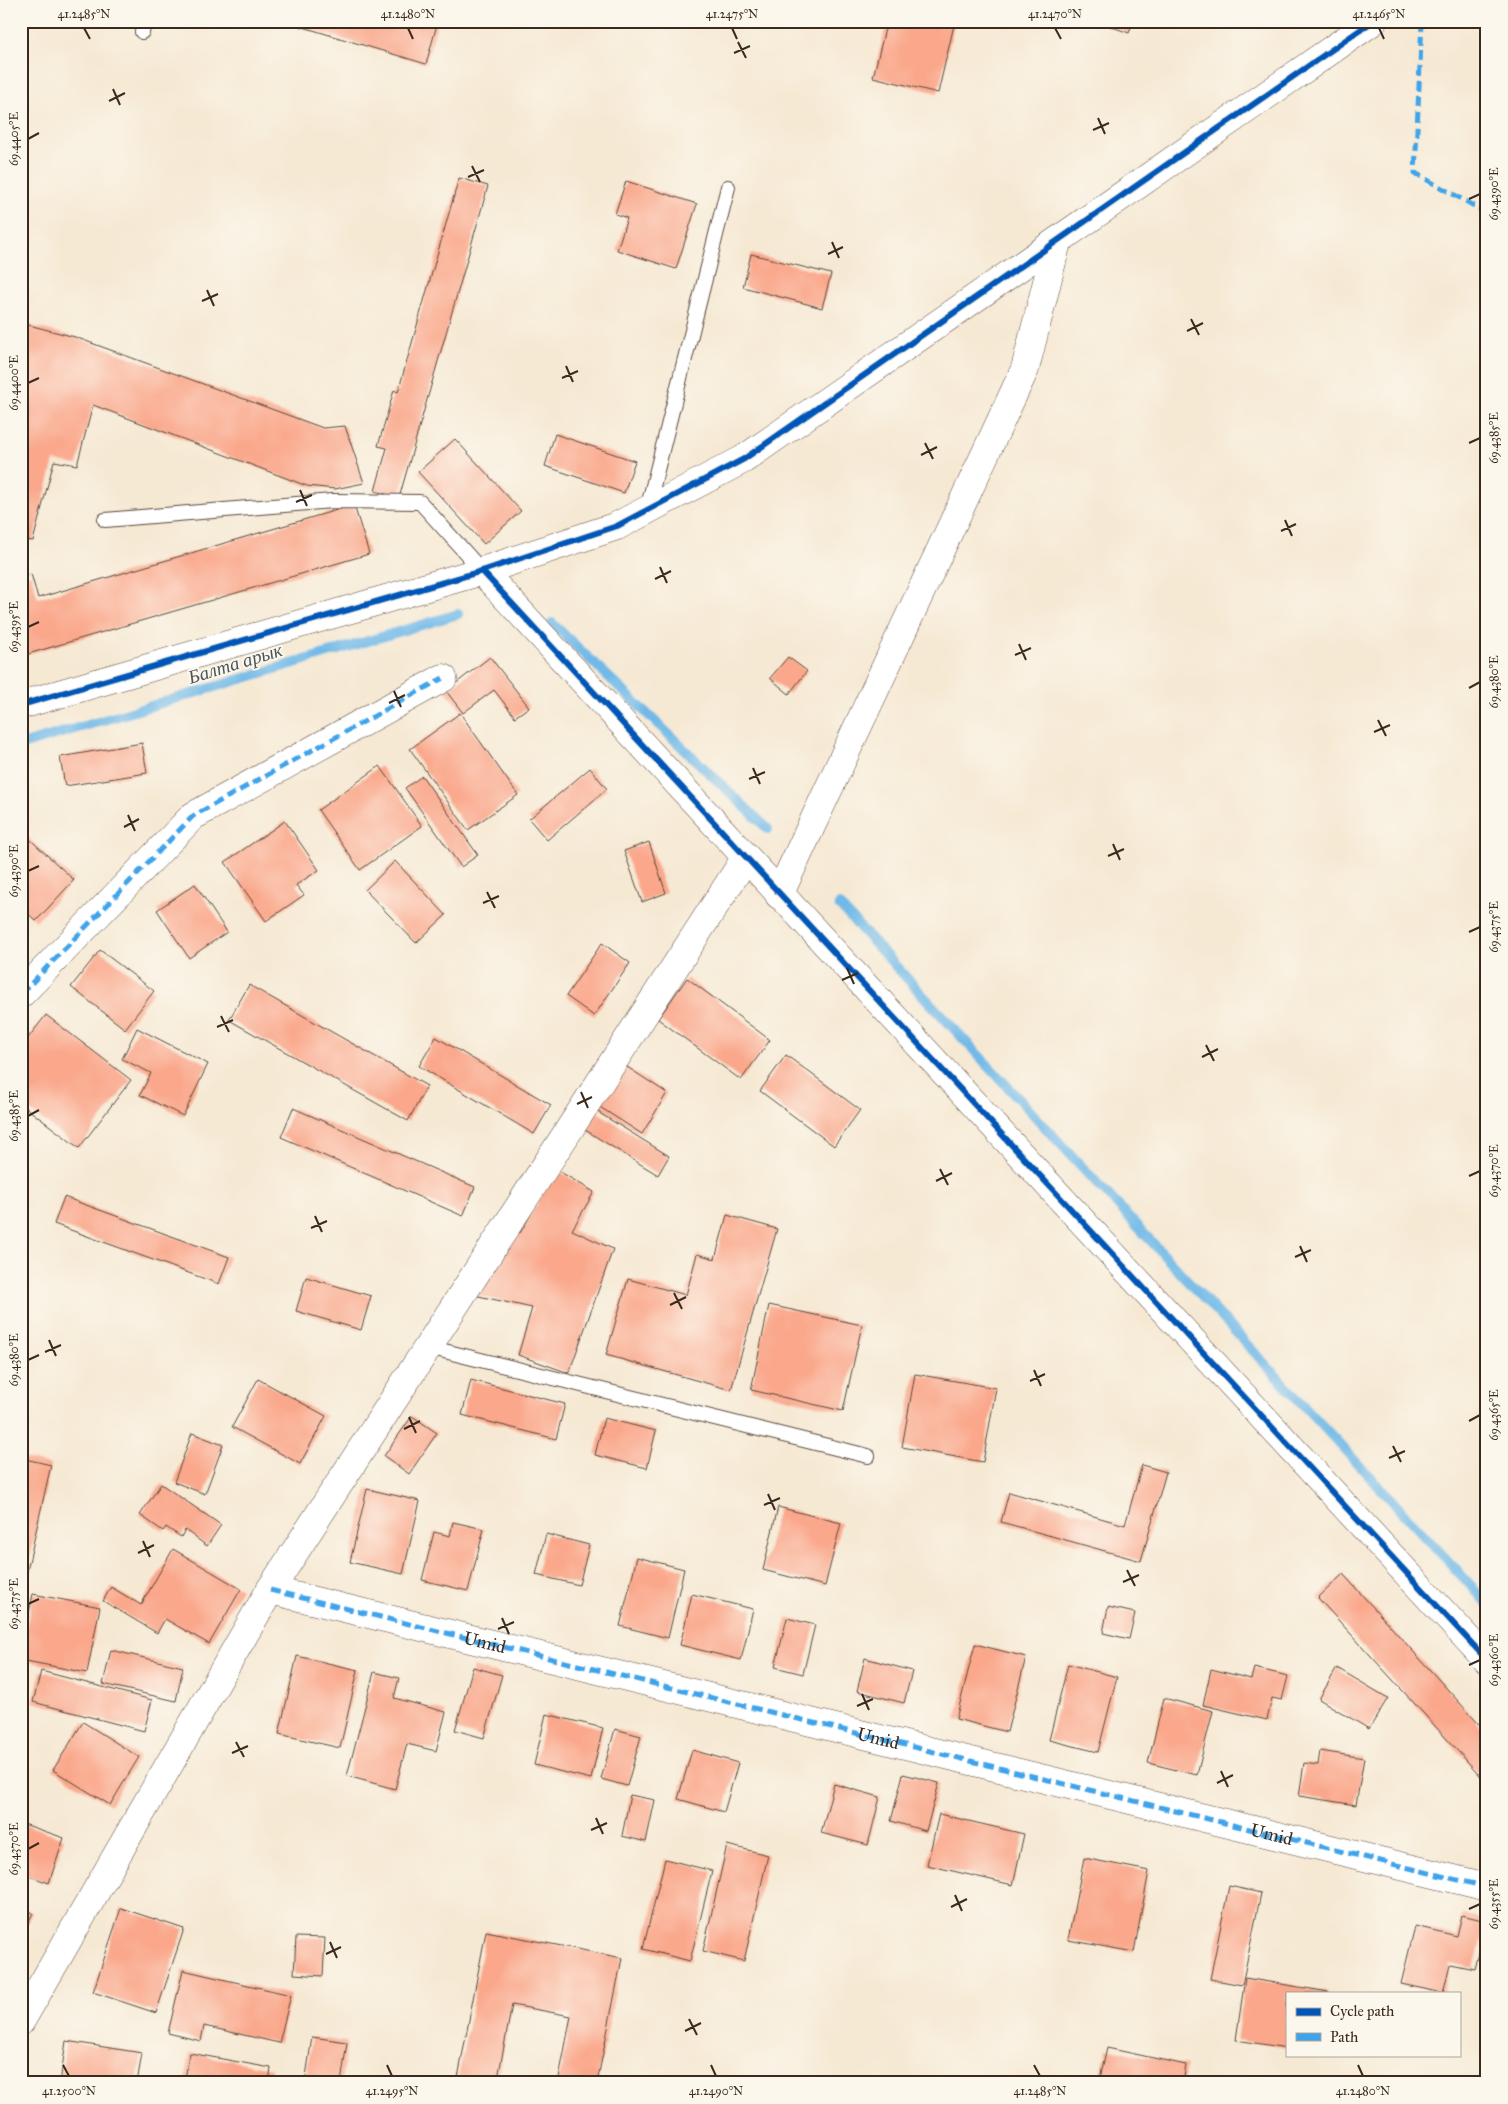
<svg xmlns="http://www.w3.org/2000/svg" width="1508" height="2104" font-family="'IM FELL Great Primer',serif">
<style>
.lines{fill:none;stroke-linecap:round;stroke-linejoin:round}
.stream{stroke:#6fb9e8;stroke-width:10}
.building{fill:#faa78b}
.service-casing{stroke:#574739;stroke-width:16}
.minor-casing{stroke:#574739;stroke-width:29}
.service{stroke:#fff;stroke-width:14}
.minor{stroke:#fff;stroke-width:28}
.quiet{stroke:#3fa3ea;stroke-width:5;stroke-dasharray:10 5;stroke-linecap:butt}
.cycleway-casing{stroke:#fbf7ec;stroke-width:9}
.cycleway{stroke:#0057b8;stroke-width:6}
.ticks{fill:none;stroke:#3b2a1e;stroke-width:2}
.labels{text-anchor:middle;stroke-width:4;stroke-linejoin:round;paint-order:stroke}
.street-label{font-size:18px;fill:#3b2a1e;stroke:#fbf7ec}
.water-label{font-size:19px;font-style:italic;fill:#4b555b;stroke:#fbf7ec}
.neatline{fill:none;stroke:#3b2a1e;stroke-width:2}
.ticks-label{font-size:12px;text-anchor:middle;fill:#3b2a1e}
</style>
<rect width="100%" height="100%" fill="#fbf7ec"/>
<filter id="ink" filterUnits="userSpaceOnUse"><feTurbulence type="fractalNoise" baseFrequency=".02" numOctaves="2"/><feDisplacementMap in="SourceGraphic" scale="10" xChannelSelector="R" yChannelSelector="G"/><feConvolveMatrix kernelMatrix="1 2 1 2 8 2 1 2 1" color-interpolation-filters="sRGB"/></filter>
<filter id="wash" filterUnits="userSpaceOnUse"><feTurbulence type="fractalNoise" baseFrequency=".0096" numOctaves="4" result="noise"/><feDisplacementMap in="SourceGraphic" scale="20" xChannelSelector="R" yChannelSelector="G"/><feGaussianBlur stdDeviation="1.12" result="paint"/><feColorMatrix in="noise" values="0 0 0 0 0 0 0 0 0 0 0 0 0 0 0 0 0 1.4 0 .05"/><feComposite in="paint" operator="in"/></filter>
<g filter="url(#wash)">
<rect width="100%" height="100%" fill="#f6e9d4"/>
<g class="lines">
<path class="stream" d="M552,623L768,829
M21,745L458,614
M839,905L1487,1603"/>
</g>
<g id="blocks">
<path class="building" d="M283,21H438L426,64Z
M887,21H955L938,93L873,77Z
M1096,21H1133L1129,33Z
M459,178L488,186L399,498L375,491L387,448L378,446L394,390L398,392Z
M626,181L697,204L676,269L617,250L627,218L615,214Z
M751,254L831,274L822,308L743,287Z
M21,323L75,337L323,428L345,426L364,483L335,489L307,486L93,405L77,465L54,461L33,541L21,539Z
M555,434L635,461L624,493L545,466Z
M455,439L521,511L484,544L418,472Z
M354,505L369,554L28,654L21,633V577L31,574L38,598Z
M490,657L529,707L515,717L494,690L463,713L446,691Z
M788,657L807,671L789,694L770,678Z
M460,713L518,795L468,830L410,749Z
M142,743L147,773L65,786L60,757Z
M380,766L422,826L360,870L318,810Z
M590,768L607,789L547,840L529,819Z
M422,776L478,855L461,867L405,788Z
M285,821L319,870L296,885L304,895L266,921L225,862Z
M21,831L74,880L36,921L21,907Z
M649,842L666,893L642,902L624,851Z
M395,861L446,915L416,943L365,890Z
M195,884L227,932L189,958L157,910Z
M602,943L630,963L594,1016L566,996Z
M100,950L154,991L125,1029L71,987Z
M687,978L770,1040L741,1080L658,1019Z
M249,985L427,1086L408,1121L229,1020Z
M46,1015L131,1080L79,1148L21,1104V1047Z
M137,1028L208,1064L183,1116L140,1095L151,1073L122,1059Z
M436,1037L551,1105L534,1134L419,1066Z
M786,1055L860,1110L834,1146L760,1091Z
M618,1061L667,1093L642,1134L592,1102Z
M588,1106L669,1156L658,1175L577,1125Z
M293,1108L475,1187L463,1216L281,1137Z
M557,1170L594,1192L572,1230L613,1249L569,1373L518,1355L532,1308L474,1295L511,1227L520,1233Z
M64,1197L229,1257L219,1284L54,1224Z
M727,1215L777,1229L731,1390L606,1355L628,1279L686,1295L697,1254L715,1259Z
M306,1277L371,1296L361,1330L296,1311Z
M769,1305L862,1325L843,1411L751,1390Z
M915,1374L996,1388L983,1462L902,1447Z
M258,1379L326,1416L300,1464L232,1427Z
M471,1380L565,1404L556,1439L462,1415Z
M412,1416L437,1433L409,1474L384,1456Z
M604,1418L656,1431L647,1468L595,1455Z
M192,1433L223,1445L205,1494L174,1482Z
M21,1458L51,1465L22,1593H21Z
M1142,1465L1166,1472L1141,1561L1001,1522L1009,1492L1125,1525Z
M161,1484L221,1525L207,1546L185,1530L181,1537L166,1527L163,1531L140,1515Z
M367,1489L420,1501L403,1574L350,1562Z
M778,1507L841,1523L825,1586L763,1570Z
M453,1522L484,1529L468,1591L422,1580L434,1532L450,1536Z
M546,1534L589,1545L579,1585L536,1575Z
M173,1549L241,1589L209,1644L165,1619L157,1633L103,1601L111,1587L141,1605Z
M637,1557L684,1569L668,1638L620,1626Z
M1343,1574L1487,1733V1783L1318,1598Z
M33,1594L100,1607L87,1673L21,1660V1651Z
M692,1594L753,1609L741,1660L680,1645Z
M1108,1607L1135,1613L1129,1639L1103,1633Z
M787,1618L815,1625L803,1674L775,1667Z
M975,1644L1026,1657L1007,1732L956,1719Z
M111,1650L183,1667L176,1701L103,1684Z
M297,1656L358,1670L340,1748L279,1734Z
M865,1658L912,1671L904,1703L857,1691Z
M1068,1664L1117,1677L1098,1752L1049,1740Z
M473,1667L502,1675L484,1738L455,1730Z
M1254,1668L1288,1676L1282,1700L1272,1698L1267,1720L1203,1705L1211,1669L1251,1679Z
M1337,1668L1388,1698L1369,1729L1319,1699Z
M41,1671L152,1700L144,1731L33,1702Z
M374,1672L399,1678L394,1698L446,1712L436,1751L407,1744L395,1789L347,1776Z
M1164,1698L1213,1711L1197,1775L1148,1763Z
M546,1714L603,1728L591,1779L534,1765Z
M83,1722L139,1757L110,1805L53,1770Z
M615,1729L641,1736L627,1786L601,1779Z
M692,1750L738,1763L724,1812L678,1799Z
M1320,1751L1364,1758L1356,1805L1299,1796L1304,1763L1318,1765Z
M903,1774L939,1783L926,1831L891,1821Z
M834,1784L880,1797L868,1845L821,1833Z
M630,1795L655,1800L646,1842L622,1836Z
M939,1814L1024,1834L1013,1885L927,1865Z
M21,1823L64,1838L49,1883L21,1873Z
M727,1845L768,1855L744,1961L703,1951Z
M1084,1858L1149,1871L1134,1952L1068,1940Z
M665,1859L712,1871L690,1961L643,1949Z
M1229,1886L1261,1893L1242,1985L1210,1979Z
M21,1907L33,1913L21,1937Z
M121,1908L184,1929L156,2013L93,1992Z
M1462,1915L1486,1921L1474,1969L1450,1964L1443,1993L1401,1984L1415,1926L1457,1936Z
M486,1931L622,1958L597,2083H558L571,2016L512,2005L497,2083H457Z
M296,1937L325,1938L323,1976L294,1974Z
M183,1970L291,1995L279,2043L204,2026L201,2041L168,2033Z
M1245,1978L1329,1992V1993H1287V2048L1236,2040Z
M312,2037L347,2042L341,2083H305Z
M66,2041L142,2053L137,2083H60Z
M1107,2048L1186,2065L1183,2083H1099Z
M190,2053L271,2068L269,2083H184Z"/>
</g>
</g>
<g filter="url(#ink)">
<use href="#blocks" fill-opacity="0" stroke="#574739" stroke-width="1"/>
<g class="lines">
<defs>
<path id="service" d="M142,32L145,21
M647,510L728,187
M105,520L332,501L420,502L482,571
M428,1347L868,1456"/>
<g id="minor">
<path d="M482,571L1487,1660"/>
<path d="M21,705L482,571L617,526L744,459L1373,21"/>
<path d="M779,895L1025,369L1057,242"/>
<path d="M21,994L193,816L443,678"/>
<path id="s1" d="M270,1590L1487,1887"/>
<path d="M21,2021L270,1590L745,859"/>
</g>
</defs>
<use href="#service" class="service-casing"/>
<use href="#minor" class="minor-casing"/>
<use href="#service" class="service"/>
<use href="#minor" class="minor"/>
<path class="quiet" d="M1422,21L1415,173L1487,213
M21,994L193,816L443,678
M270,1590L1487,1887"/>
<defs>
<path id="cycleway" d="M482,571L1487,1660
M21,705L482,571L617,526L744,459L1373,21"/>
</defs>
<use href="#cycleway" class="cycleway-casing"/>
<use href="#cycleway" class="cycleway"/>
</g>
</g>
<path class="ticks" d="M84,28L90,39M408,28L413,39M732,28L737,39M1055,28L1061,39M1379,28L1384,39M738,42L746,58M734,53L750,46M113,89L120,105M109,101L125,93M1098,118L1105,134M1093,130L1109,123M28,139L39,133M472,166L480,182M468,177L484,170M1469,199L1480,194M832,242L839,258M828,254L843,247M207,290L214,306M202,301L218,294M1191,319L1199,335M1187,331L1203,323M566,366L573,382M562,378L578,371M28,383L39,378M925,443L933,459M1469,443L1480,438M921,455L937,447M300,490L307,506M296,502L312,495M1285,520L1292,536M1281,531L1296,524M660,567L667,583M655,579L671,571M28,627L39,622M1019,644L1026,660M1015,655L1031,648M1469,688L1480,682M394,691L401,707M389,703L405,695M1378,720L1386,736M1374,732L1390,725M753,768L760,784M749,779L765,772M128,815L135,831M124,827L139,819M1113,844L1120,860M1108,856L1124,849M28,871L39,866M487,892L495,908M483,903L499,896M1469,932L1480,927M847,968L854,984M842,980L858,973M221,1016L229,1032M217,1027L233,1020M1206,1045L1214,1061M1202,1057L1218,1049M581,1092L588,1108M577,1104L592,1097M28,1116L39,1110M940,1169L948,1185M1469,1176L1480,1171M936,1181L952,1173M315,1216L322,1232M311,1228L327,1221M1300,1246L1307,1262M1295,1257L1311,1250M674,1293L682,1309M670,1305L686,1297M49,1340L56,1356M45,1352L61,1345M28,1360L39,1355M1034,1370L1041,1386M1030,1381L1045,1374M409,1417L416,1433M1469,1421L1480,1415M404,1429L420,1421M1393,1446L1401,1462M1389,1458L1405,1451M768,1494L775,1510M764,1505L780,1498M143,1541L150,1557M138,1553L154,1545M1127,1570L1135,1586M1123,1582L1139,1575M28,1604L39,1599M502,1618L509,1634M498,1629L514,1622M1469,1665L1480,1660M862,1694L869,1710M857,1706L873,1699M236,1742L244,1757M232,1753L248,1746M1221,1771L1228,1787M1217,1783L1233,1775M596,1818L603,1834M591,1830L607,1823M28,1849L39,1843M955,1895L962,1911M951,1907L967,1899M1469,1909L1480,1904M330,1942L337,1958M326,1954L341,1947M689,2019L697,2035M685,2031L701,2023M63,2065L69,2076M387,2065L392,2076M711,2065L716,2076M1034,2065L1040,2076M1358,2065L1363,2076"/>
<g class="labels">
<g class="street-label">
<text dy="6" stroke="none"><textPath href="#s1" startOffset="221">Umid</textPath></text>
<text dy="6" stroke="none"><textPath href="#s1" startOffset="626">Umid</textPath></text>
<text dy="6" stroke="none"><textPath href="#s1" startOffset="1031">Umid</textPath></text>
</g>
<g class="water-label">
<text transform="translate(235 663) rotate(-17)" y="7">Балта арык</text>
</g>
</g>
<rect width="1508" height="2104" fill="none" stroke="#fbf7ec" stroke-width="55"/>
<rect x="1286" y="1992" width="175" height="65" fill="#fbf7ec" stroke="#aea59a"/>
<rect x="1296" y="2008" width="25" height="8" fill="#0057b8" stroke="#aea59a"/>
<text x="1330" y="2016" font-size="15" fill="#3b2a1e">Cycle path</text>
<rect x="1296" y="2033" width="25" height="8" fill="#3fa3ea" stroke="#aea59a"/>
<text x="1330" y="2042" font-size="15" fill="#3b2a1e">Path</text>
<rect x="28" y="28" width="1452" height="2048" class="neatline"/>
<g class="ticks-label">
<text x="84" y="18">41.2485°N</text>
<text x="408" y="18">41.2480°N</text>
<text x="732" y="18">41.2475°N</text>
<text x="1055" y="18">41.2470°N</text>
<text x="1379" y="18">41.2465°N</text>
<text transform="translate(14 139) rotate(-90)" y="4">69.4405°E</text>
<text transform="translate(1494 194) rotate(-90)" y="4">69.4390°E</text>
<text transform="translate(14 383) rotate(-90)" y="4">69.4400°E</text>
<text transform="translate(1494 438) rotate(-90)" y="4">69.4385°E</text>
<text transform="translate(14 627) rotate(-90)" y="4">69.4395°E</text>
<text transform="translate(1494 682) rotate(-90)" y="4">69.4380°E</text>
<text transform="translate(14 871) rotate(-90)" y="4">69.4390°E</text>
<text transform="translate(1494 927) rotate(-90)" y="4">69.4375°E</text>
<text transform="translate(14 1116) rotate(-90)" y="4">69.4385°E</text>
<text transform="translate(1494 1171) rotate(-90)" y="4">69.4370°E</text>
<text transform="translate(14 1360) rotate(-90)" y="4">69.4380°E</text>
<text transform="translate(1494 1415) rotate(-90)" y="4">69.4365°E</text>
<text transform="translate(14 1604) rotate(-90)" y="4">69.4375°E</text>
<text transform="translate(1494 1660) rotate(-90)" y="4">69.4360°E</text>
<text transform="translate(14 1849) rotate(-90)" y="4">69.4370°E</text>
<text transform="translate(1494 1904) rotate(-90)" y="4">69.4355°E</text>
<text x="69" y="2095">41.2500°N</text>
<text x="392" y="2095">41.2495°N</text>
<text x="716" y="2095">41.2490°N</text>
<text x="1040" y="2095">41.2485°N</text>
<text x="1363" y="2095">41.2480°N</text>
</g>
</svg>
